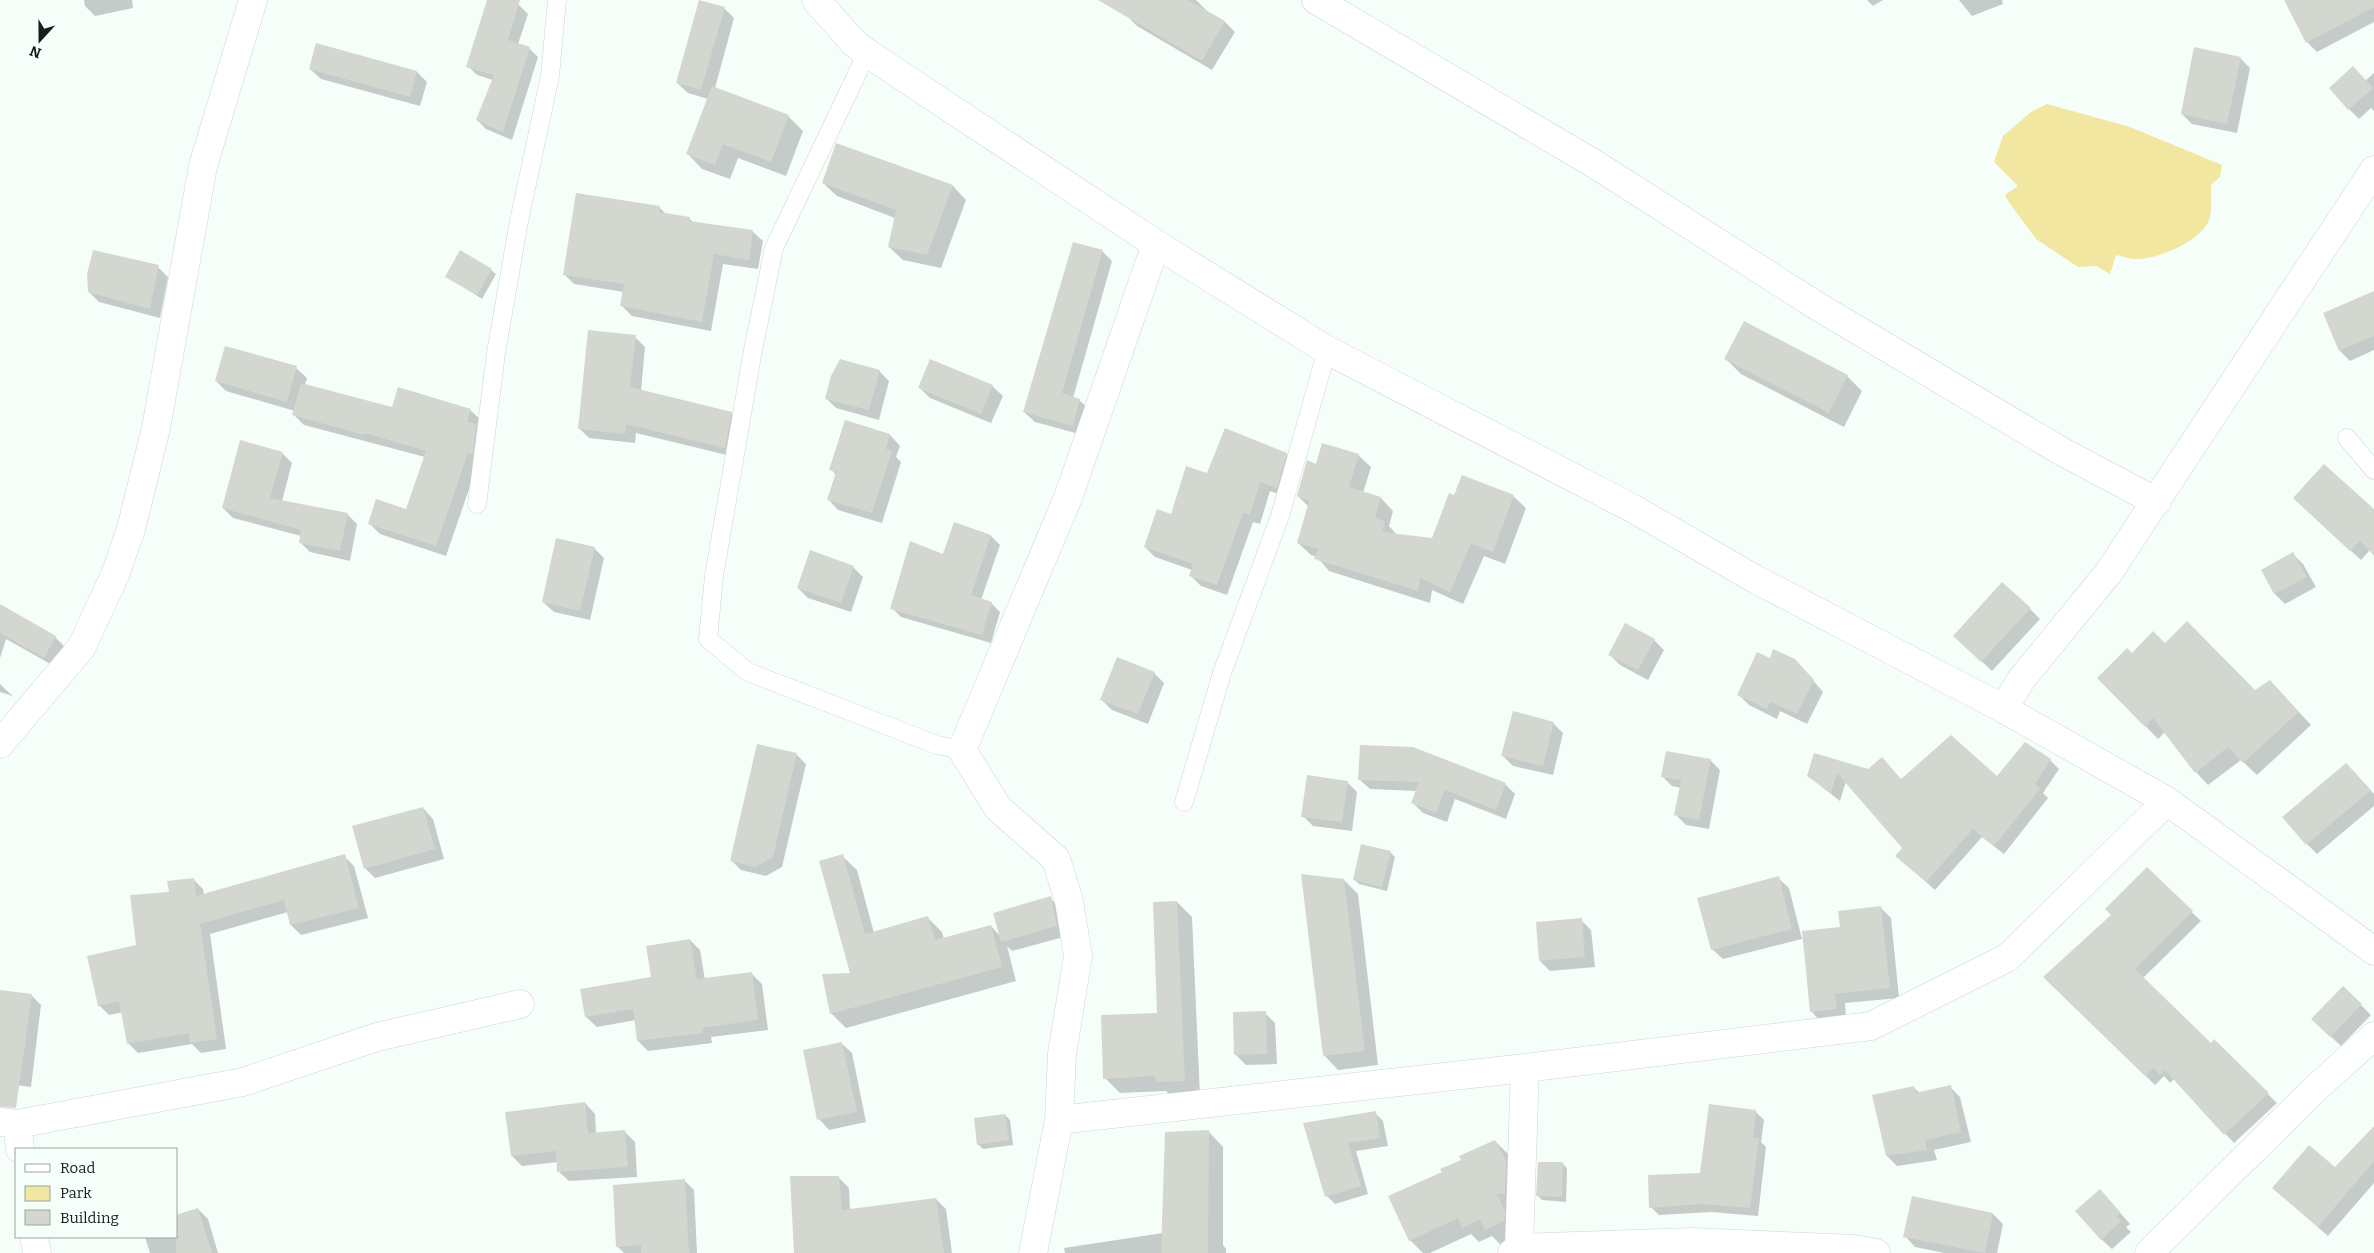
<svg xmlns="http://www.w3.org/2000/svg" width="2374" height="1253" font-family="Bitter,serif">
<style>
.green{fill:#f1e7a1}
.shadow{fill:#0003}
.building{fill:#d3d7d0}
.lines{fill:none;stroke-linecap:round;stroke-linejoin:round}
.service-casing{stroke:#cdd5d1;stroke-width:19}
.minor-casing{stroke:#cdd5d1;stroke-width:29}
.service{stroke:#fff;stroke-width:18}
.minor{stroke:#fff;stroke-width:28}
</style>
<rect width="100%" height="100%" fill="#f6fefa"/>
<path class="green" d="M2047,104L2130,127L2222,165L2220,177L2211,185C2211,195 2212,207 2210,217C2205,240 2157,260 2135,259C2128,259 2122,256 2116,255L2110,274L2096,266L2078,267L2036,239L2008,201L2005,195L2018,186L1994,162L2003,136L2031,112Z"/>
<path class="shadow" d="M84,0H132L133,8L95,16L85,6Z
M489,0H504L519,5L528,14L518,44L529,48L538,57L512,140L486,129L477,120L493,80L477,75L468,66Z
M1136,0H1196L1209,13L1225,22L1235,32L1212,70L1137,26L1127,16Z
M1867,0H1883L1873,6Z
M1959,0H2002L2003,4L1972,16Z
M2285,0H2374V22L2317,52L2307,42Z
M724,8L734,18L715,88L788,116L803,131L786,176L738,158L730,179L702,169L687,153L708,99L688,93L677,83Z
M2240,58L2250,68L2237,133L2192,124L2182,114Z
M310,69L417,72L427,82L420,106L321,79Z
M2374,73V111L2371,108L2359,119L2349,109L2365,81Z
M837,144L953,186L966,200L941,268L903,260L889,247L895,218L837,196L823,183Z
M659,207L667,215L689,218L694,223L753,232L763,241L758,269L723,264L711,331L632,316L622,306L624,292L574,284L564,274Z
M1102,251L1112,261L1073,398L1079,400L1090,410L1083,435L1035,422L1024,412Z
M158,267L168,277L160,318L99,302L89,292Z
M491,270L496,274L482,299L447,277Z
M2374,292V350L2350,361L2340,351L2324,314Z
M635,337L645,347L641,391L731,413L741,423L735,457L636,433L635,443L589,438L579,428Z
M1726,359L1847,376L1862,391L1844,427L1741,374Z
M296,368L307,378L305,385L393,409L470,410L481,420L478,463L446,556L380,534L370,524L407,511L425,457L304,425L294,415L295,411L226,391L216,381Z
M879,371L889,381L879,420L836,408L826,398Z
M992,386L1003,396L991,423L930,398L920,388Z
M845,421L890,435L900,446L896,457L901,462L882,523L838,510L828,499L836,475L831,469Z
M282,453L292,463L282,501L347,514L357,524L350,561L310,552L300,542L301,536L233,518L223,508Z
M1286,454L1296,464L1287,497L1270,491L1260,524L1253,522L1227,595L1201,586L1190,575L1192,570L1155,557L1145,547L1208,475Z
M1358,455L1371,467L1363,493L1381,498L1393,511L1389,526L1397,535L1433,540L1513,496L1526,508L1505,564L1484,556L1463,604L1432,590L1430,603L1329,571L1317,557L1311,555L1298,543L1309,507L1298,496L1316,466Z
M2304,508L2374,512V554L2370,550L2361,560Z
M955,524L991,536L1000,545L981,600L991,603L1000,612L991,643L901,617L892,608L944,555Z
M594,548L604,558L590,620L554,612L543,602Z
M2293,554L2303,564L2316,587L2285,604L2275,594L2262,570Z
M853,567L863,577L851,612L808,598L798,588Z
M0,606L55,637L65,647L54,666L6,639L0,658Z
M2030,609L2040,619L1992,671L1965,646Z
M1654,640L1664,650L1648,680L1620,665L1610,655Z
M2165,644L2255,691L2283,695L2311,725L2257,775L2241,760L2208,785L2196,772L2165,732L2158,739L2099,678L2132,654Z
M1805,671L1823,692L1807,724L1780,711L1777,719L1749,705L1739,695Z
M1154,673L1164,683L1148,724L1112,710L1102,700Z
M0,684L6,690L13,696L0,692Z
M1553,723L1563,733L1553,775L1513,766L1503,756Z
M796,754L806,764L782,867L766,876L741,870L731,860Z
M1815,754L1902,780L1997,778L2050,760L2059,769L2043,793L2048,798L2004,854L1982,837L1935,890L1906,864L1904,848L1846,781L1840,801L1808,776Z
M1710,760L1720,770L1709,829L1686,825L1676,815L1681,788L1672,786L1662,776Z
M2356,775L2374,794V806L2317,854L2307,844Z
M1359,779L1505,784L1515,794L1506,819L1455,799L1447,822L1423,813L1413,803L1417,791L1370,789Z
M1347,782L1357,792L1352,831L1313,826L1303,816Z
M423,808L433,819L444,859L375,878L365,868Z
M1390,852L1395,857L1387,891L1359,884L1354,879Z
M344,856L354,866L368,918L301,935L291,925L288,912L210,934L226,1049L201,1053L192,1044L138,1053L128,1043L123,1012L109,1015L99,1005L170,893L193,879L203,889L204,895Z
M842,856L857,870L874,933L928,918L942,932L944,939L991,926L1000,936L1050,898L1060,908L1067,936L1012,951L1007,946L1016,981L846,1028L831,1013L852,974Z
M2147,869L2201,921L2143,978L2211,1044L2214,1041L2277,1103L2234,1143L2174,1079L2170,1083L2164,1076L2155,1085L2045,977L2113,915Z
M1778,878L1789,888L1802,939L1723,959L1712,949Z
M1344,880L1358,894L1378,1065L1338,1070L1324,1055Z
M1177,902L1192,917L1200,1096L1172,1097L1166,1091L1120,1093L1105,1078L1159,1014Z
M1880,907L1891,918L1899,998L1845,1003L1846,1019L1821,1022L1811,1011L1841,928Z
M1581,920L1591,930L1595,967L1550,971L1540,961Z
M690,940L700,950L705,980L752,974L762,984L768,1030L711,1037L712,1043L648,1051L638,1041L636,1020L597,1027L586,1017L582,990L653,978Z
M2343,987L2371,1015L2341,1046L2323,1029Z
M0,991L31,995L41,1005L31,1087L0,1083Z
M1265,1013L1275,1023L1277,1064L1246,1065L1236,1055Z
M841,1043L852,1053L866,1122L829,1130L819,1119Z
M1913,1087L1920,1093L1950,1087L1960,1097L1971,1142L1934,1150L1937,1160L1897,1166L1887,1156Z
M585,1103L595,1114L596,1133L624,1131L635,1142L637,1177L569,1181L558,1171V1162L522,1166L512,1156L554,1106Z
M1755,1111L1764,1120L1761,1142L1766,1147L1758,1216L1711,1212L1659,1215L1651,1207L1701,1174Z
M1375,1113L1383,1121L1388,1146L1356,1151L1368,1194L1335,1204L1327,1196L1305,1124Z
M1005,1115L1010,1120L1013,1145L983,1149L978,1144Z
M2374,1128V1183L2328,1236L2273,1188L2336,1169Z
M1208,1131L1223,1147V1245L1226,1249V1253H1065L1064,1248L1163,1233Z
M1495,1141L1510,1156L1519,1237L1501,1245L1492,1236L1479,1242L1471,1234L1430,1253H1423L1410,1240L1444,1172Z
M1562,1163L1567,1168L1566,1202L1542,1200L1538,1196Z
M838,1177L849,1188L850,1210L936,1199L946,1209L952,1253H796Z
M685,1181L694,1190L697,1253H624L617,1246Z
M2100,1190L2130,1224L2126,1227L2131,1232L2112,1249L2101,1239Z
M198,1209L208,1219L218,1253H150L145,1237H176Z
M1993,1214L2003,1224L1997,1253H1944L1915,1247L1905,1236Z"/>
<path class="building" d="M487,0H520L508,40L530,47L503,132L476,120L494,75L466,67Z
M699,0L725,7L701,90L676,83Z
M1098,0H1188L1225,21L1202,61Z
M2284,0H2374V7L2306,43Z
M316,43L417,71L410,97L309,69Z
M2194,47L2241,57L2227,124L2181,114Z
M2353,66L2373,88L2348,110L2329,88Z
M712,86L789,115L771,162L723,144L715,165L686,154Z
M836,143L953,185L927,255L888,247L896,210L822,183Z
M576,193L660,206L659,212L690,217L689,221L753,230L749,260L714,254L702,322L620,306L624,284L563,275Z
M1073,242L1103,250L1062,393L1080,399L1073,426L1023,412Z
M93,250L159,265L150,309L88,292L87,274Z
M460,250L492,269L477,295L445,277Z
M2374,291V336L2339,351L2323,313Z
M1744,321L1848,375L1829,413L1724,359Z
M588,330L636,335L630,387L732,412L725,448L626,424L625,434L578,429Z
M225,346L297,366L287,402L215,381Z
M840,359L880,370L869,410L825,399L831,376Z
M930,359L993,385L981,414L918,388Z
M301,383L392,407L398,387L471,409L467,422L476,424L473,454L468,453L436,546L368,524L376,499L406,509L426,451L365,433L364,435L292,415Z
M845,420L890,434L886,449L892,451L872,513L827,500L836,472L829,470Z
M1225,428L1287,453L1277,488L1260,482L1250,515L1243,513L1217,585L1189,576L1193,564L1144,547L1157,509L1171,514L1186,466L1207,473Z
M240,440L283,452L270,498L348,513L340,551L299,543L301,530L222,508Z
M1322,443L1359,454L1349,487L1381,497L1375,518L1385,521L1382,532L1432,538L1449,493L1454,495L1462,475L1514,495L1493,552L1471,544L1450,592L1420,578L1418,591L1314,559L1318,549L1297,543L1309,501L1297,496L1307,460L1316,464Z
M2324,464L2374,509V556L2360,540L2350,551L2293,498Z
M954,522L991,535L971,595L992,602L982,635L890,609L910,541L943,554Z
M556,538L595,547L580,611L542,602Z
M810,550L854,566L841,603L797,588Z
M2293,552L2307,577L2274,594L2261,570Z
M2002,582L2031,608L1981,662L1953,636Z
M0,604L56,636L44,658L0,633Z
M2187,621L2255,690L2270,680L2299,712L2243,763L2228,747L2195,773L2153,718L2145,727L2097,678L2127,648L2132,653L2153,631L2165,643Z
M1625,623L1655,639L1638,670L1608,655Z
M1773,649L1795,659L1814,680L1797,714L1770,702L1767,709L1737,695L1757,652L1770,658Z
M1117,657L1155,672L1138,714L1100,700Z
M1513,711L1554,722L1543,766L1501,756Z
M1951,735L1997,776L2025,742L2051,759L2035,784L2040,789L1994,846L1973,829L1926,882L1895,856L1902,848L1837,773L1831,793L1807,776L1814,753L1868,769L1882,757L1901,779Z
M757,744L797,753L773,857L755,867L730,861Z
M1360,745L1413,747L1506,783L1496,810L1445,790L1436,813L1411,803L1419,782L1358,780Z
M1666,751L1711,759L1699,820L1674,815L1681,780L1661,777Z
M2346,763L2371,790L2306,845L2282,817Z
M1307,775L1348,781L1342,822L1301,817Z
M423,807L435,849L364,869L352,826Z
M1361,844L1391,851L1382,887L1353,880Z
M345,854L359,908L290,925L284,900L200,924L217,1039L190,1043L189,1033L127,1044L119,1001L98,1006L87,956L136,945L130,895L169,892L167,881L194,878L196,896Z
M843,854L865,934L928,916L935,940L991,925L1002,967L830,1014L822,974L850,973L819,861Z
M2147,867L2193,911L2135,969L2211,1043L2214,1039L2269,1093L2224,1135L2165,1070L2160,1075L2154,1068L2145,1076L2043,977L2111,915L2105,909Z
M1301,874L1344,879L1365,1051L1323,1056Z
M1779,876L1792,929L1711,950L1697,898Z
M1051,896L1057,926L1001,942L993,913Z
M1177,901L1185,1081L1156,1082L1155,1076L1103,1079L1101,1015L1157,1013L1153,902Z
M1881,906L1890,988L1835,994L1837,1009L1810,1012L1802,931L1840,927L1838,911Z
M1582,918L1585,957L1539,961L1536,922Z
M690,939L697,979L752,972L758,1020L702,1028L703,1033L637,1041L633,1009L585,1017L580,989L651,977L646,946Z
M2343,986L2362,1004L2330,1037L2311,1019Z
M0,990L32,994L16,1108L0,1107Z
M1266,1011L1267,1054L1234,1055L1233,1012Z
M842,1042L857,1112L817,1120L803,1050Z
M1951,1085L1961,1132L1925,1140L1927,1150L1886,1156L1872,1095L1914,1086L1915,1093Z
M585,1102L588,1133L625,1130L628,1167L557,1172L556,1151L511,1156L505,1112Z
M1709,1104L1756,1110L1753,1138H1759L1750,1208L1702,1204L1649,1208L1648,1175L1700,1173Z
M1376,1111L1380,1138L1348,1143L1361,1186L1325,1197L1303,1123Z
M1005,1114L1009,1140L977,1145L974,1118Z
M2374,1126V1161L2318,1227L2272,1188L2309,1145L2335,1167Z
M1209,1130L1208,1253H1161L1165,1132Z
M1495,1140L1506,1161L1505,1194H1497L1505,1211L1504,1221L1485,1230L1480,1219L1462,1228L1458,1218L1409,1241L1388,1196L1442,1172L1440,1169L1461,1160L1459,1156Z
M1538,1162H1563L1562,1197L1536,1196Z
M790,1176H839L842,1210L936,1198L944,1253H794Z
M685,1179L689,1253H641V1245L616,1247L613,1185Z
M2100,1189L2121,1213L2117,1216L2121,1221L2101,1240L2075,1211Z
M1912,1196L1993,1213L1985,1253L1903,1237Z
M198,1208L212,1253H176V1215Z"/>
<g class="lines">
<defs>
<path id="service" d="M867,53L774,248L753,350L714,576L708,639L748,672L937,745L962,750
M2347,438L2374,470
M477,504L496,353L519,221L550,76L557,0
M1184,802L1222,673L1280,516L1327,350"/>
<path id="minor" d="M816,0L853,42L867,53L1156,244L1327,350L1632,508L1755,579L2004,709L2167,801L2374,951
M1316,0L1593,163L1817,306L2061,451L2157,502
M2004,709L2020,681L2109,572L2374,170
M0,744L81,648L115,575L131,529L156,428L203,166L253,0
M1059,1120L1525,1068L1871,1026L2007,958L2167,801
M0,1122L17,1124L243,1082L377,1037L520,1004
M17,1124L20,1149
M34,1237L37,1253
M1519,1248L1525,1068
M1033,1253L1059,1120L1062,1054L1078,956L1069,901L1056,859L998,808L962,750L1069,495L1156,244
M1512,1253L1519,1248L1692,1242L1854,1249L1876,1253
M2149,1253L2316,1088L2374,1036"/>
</defs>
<use href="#service" class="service-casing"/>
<use href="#minor" class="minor-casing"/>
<use href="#service" class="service"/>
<use href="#minor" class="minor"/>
</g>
<rect x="15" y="1148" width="162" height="90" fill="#f6fefa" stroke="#9ea4a0"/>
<rect x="25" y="1164" width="25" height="8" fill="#ffffff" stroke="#9ea4a0"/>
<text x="60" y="1173" font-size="15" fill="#191c1a">Road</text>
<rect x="25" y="1186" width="25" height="15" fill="#f1e7a1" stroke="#9ea4a0"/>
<text x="60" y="1198" font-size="15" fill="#191c1a">Park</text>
<rect x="25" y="1210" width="25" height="15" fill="#d3d7d0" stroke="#9ea4a0"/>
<text x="60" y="1223" font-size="15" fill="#191c1a">Building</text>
<g transform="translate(40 40) rotate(201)" stroke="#f6fefa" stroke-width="4" paint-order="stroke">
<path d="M0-4L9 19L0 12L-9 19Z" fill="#191c1a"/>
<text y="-8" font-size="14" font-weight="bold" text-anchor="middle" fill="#191c1a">N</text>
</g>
</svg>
